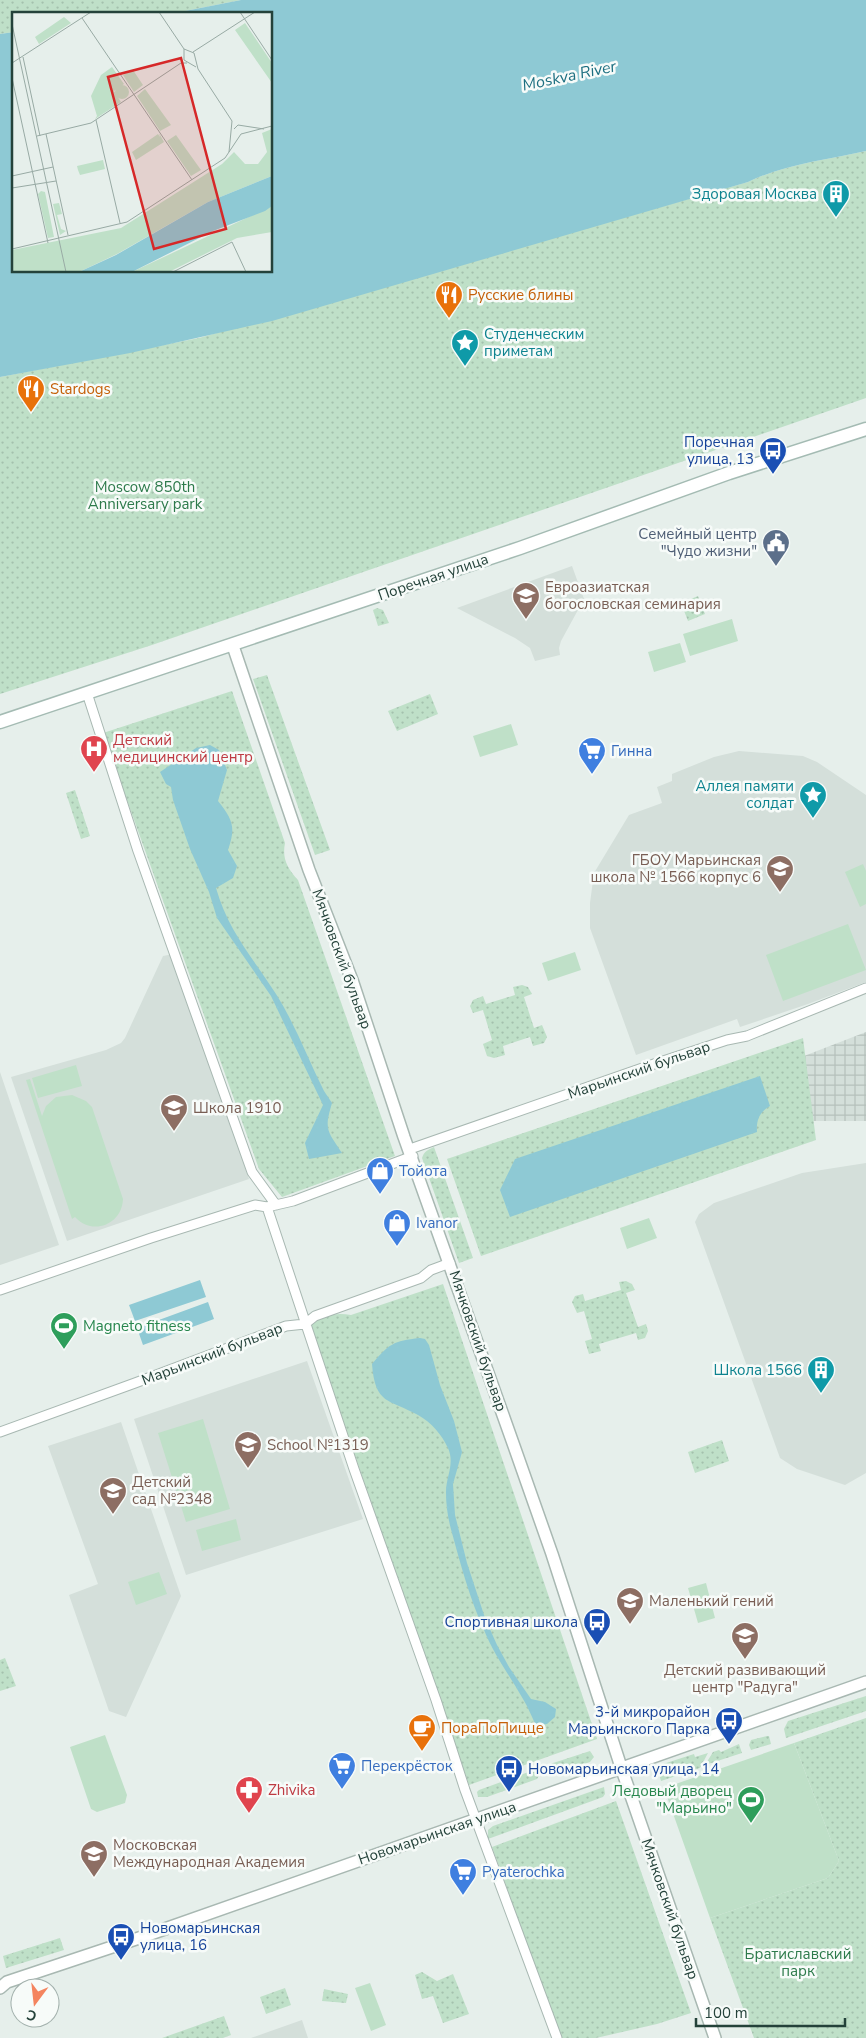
<svg xmlns="http://www.w3.org/2000/svg" width="866" height="2038" font-family="'Nunito Sans',sans-serif">
<style>
.built{fill:#d4dfda}
.industrial{fill:url(#industrial-grid)}
.grass{fill:url(#grass-dots)}
.garden{fill:#bfe0c8}
.water{fill:#8ec9d4}
.lines{fill:none;stroke-linecap:round;stroke-linejoin:round}
.minor-casing{stroke:#a8b8b2;stroke-width:11}
.tertiary-casing{stroke:#a8b8b2;stroke-width:14}
.secondary-casing{stroke:#a4bbb3;stroke-width:15}
.minor{stroke:#fff;stroke-width:9}
.tertiary{stroke:#fff;stroke-width:11}
.secondary{stroke:#fff;stroke-width:12}
.labels{text-anchor:middle;stroke-width:5;stroke-linejoin:round;paint-order:stroke}
.culture-label{font-size:15px;fill:#0d838f;stroke:#f7fbf9;text-anchor:end}
.food-label{font-size:15px;fill:#c56008;stroke:#f7fbf9;text-anchor:start}
.transit-label{font-size:15px;fill:#164399;stroke:#f7fbf9;text-anchor:end}
.park-label{font-size:15px;fill:#2d7a4b;stroke:#f7fbf9}
.service-label{font-size:15px;fill:#4e5e75;stroke:#f7fbf9;text-anchor:end}
.street-label{font-size:15px;fill:#24423a;stroke:#f7fbf9}
.education-label{font-size:15px;fill:#785e54;stroke:#f7fbf9;text-anchor:start}
.health-label{font-size:15px;fill:#be3a42;stroke:#f7fbf9;text-anchor:start}
.shop-label{font-size:15px;fill:#366cbe;stroke:#f7fbf9;text-anchor:start}
.leisure-label{font-size:15px;fill:#27864d;stroke:#f7fbf9;text-anchor:start}
.water-label{font-size:16px;font-style:italic;fill:#1c6f80;stroke:#f7fbf9}
.inset-road{fill:none;stroke:#98aaa4;stroke-width:1}
.view{fill:#d62828;fill-opacity:0.15;stroke:#d62828;stroke-width:2.5}
.inset-edge{fill:none;stroke:#24423a;stroke-width:2.5}
</style>
<defs>
<pattern id="industrial-grid" width="8" height="8" patternUnits="userSpaceOnUse" patternTransform="scale(1.25)"><rect width="8" height="8" fill="#d4dfda"/><path d="M0 4h8M4 0v8" fill="none" stroke="#b6c1bc"/></pattern>
<pattern id="grass-dots" width="8" height="8" patternUnits="userSpaceOnUse" patternTransform="scale(1.25)"><rect width="8" height="8" fill="#bfe0c8"/><path d="M2 2h.1M6 6h.1" fill="none" stroke="#a4c1ad" stroke-width="1.8" stroke-linecap="round"/></pattern>
</defs>
<rect width="100%" height="100%" fill="#e6efeb"/>
<path class="built" d="M572,566L584,599L561,641L559,648L560,655L535,661L530,648L515,638L457,608Z
M739,751L803,756L817,762L866,795V982L808,1004L740,1027L737,1019L636,1055L590,928V903L594,873L629,815L662,803L657,787L672,781V774L714,757Z
M173,954L249,1179L67,1241L11,1077L106,1050L121,1043L125,1038L163,956Z
M0,1072L59,1245L0,1265Z
M866,1163V1473L845,1485L797,1469L780,1458L695,1222L699,1214L714,1203L802,1173Z
M307,1361L363,1519L186,1575L134,1419Z
M121,1422L181,1596L126,1717L109,1711L69,1595L98,1584L48,1446Z
M302,2020L308,2038H251Z"/>
<path class="industrial" d="M866,1032V1121H809L804,1056Z"/>
<path class="grass" d="M0,0H241L170,14H150L148,11L112,14H14V32L0,34Z
M866,151V398L152,645L0,694V377L199,338L748,182C785,164 826,160 866,151Z
M698,596L705,614L688,621L681,603Z
M377,608L383,610L389,623L378,626L373,610Z
M267,675L330,850L315,855L253,679Z
M232,691L285,843C282,858 287,868 298,880L395,1156L282,1197L259,1169L103,733Z
M430,694L438,714L397,731L388,711Z
M75,790L90,836L81,839L66,793Z
M522,985L528,987L532,994L524,997L534,1028L542,1025L547,1037L544,1043L533,1046L530,1037L503,1046L505,1055L494,1058L487,1056L483,1044L492,1040L483,1010L473,1013L470,1006L473,1000L483,996L486,1004L515,995L513,987Z
M803,1038L816,1140L481,1256L447,1159Z
M434,1147L473,1258L459,1263L422,1158C424,1151 428,1150 434,1147Z
M626,1281L632,1284L635,1290L626,1293L638,1327L646,1324L648,1331L645,1338L638,1340L636,1333L599,1344L601,1351L589,1354L585,1341L592,1339L584,1311L577,1313L572,1302L575,1296L583,1294L585,1301L621,1290L619,1282Z
M443,1284L597,1739L469,1785L310,1326C322,1315 336,1312 351,1315Z
M722,1440L729,1461L695,1473L688,1452Z
M5,1658L16,1686L0,1691V1660Z
M866,1696V1711L786,1738L784,1729L788,1721Z
M866,1718V2038H754L710,1918L828,1878L839,1861L794,1743Z
M767,1736H769L771,1744L751,1750L749,1745L751,1740Z
M739,1744L742,1753L705,1765L713,1752L719,1750L721,1752Z
M590,1751L594,1757L590,1762L552,1775L548,1774L547,1765Z
M708,1753L700,1768L661,1781L657,1768L660,1765L694,1754L695,1757Z
M534,1770L538,1771L540,1774L537,1779L487,1797H478L477,1792L479,1790Z
M604,1787L605,1794L603,1797L488,1839V1830L493,1826Z
M616,1801L691,2013L657,2024L596,2038H561L492,1847Z
M60,1938L64,1950L6,1968L3,1956Z
M422,1972L437,1981L453,1974L469,2014L443,2023L433,1996L422,1999L415,1975Z
M285,1988L291,2005L266,2014L260,1997Z
M324,1989L348,1994L346,2003L322,2001Z
M224,2016L231,2035L223,2038H162Z"/>
<path class="garden" d="M732,619L738,641L690,656L683,634Z
M680,643L686,662L654,672L648,652Z
M511,724L518,745L480,757L473,736Z
M863,864L866,871V904L860,907L845,872Z
M848,924L866,970L783,1001L766,955Z
M575,952L581,970L548,981L542,963Z
M76,1065L82,1086L38,1098L32,1078Z
M30,1079L42,1116L46,1106L56,1097L72,1095L86,1101L92,1107L123,1199C122,1225 92,1236 75,1217L72,1219L26,1080Z
M649,1218L657,1238L627,1249L620,1228Z
M203,1419L230,1509L186,1522L158,1433Z
M236,1519L241,1540L202,1551L196,1530Z
M159,1572L167,1594L136,1605L128,1582Z
M706,1583L715,1618L698,1623L688,1588Z
M105,1735L127,1795L125,1803L97,1812L91,1809L70,1747Z
M794,1743L839,1861L828,1878L710,1918L664,1788Z
M370,1983L386,2025L371,2031L355,1988Z"/>
<path class="water" d="M241,0H866V151C826,160 785,164 748,182L272,321L130,353L0,377V34L14,32V271H271V14H170Z
M210,745L219,750L227,770L218,801C233,820 236,827 228,850L237,866L233,878L216,888C228,931 253,958 276,994C295,1024 308,1059 324,1091L332,1103C324,1130 327,1130 342,1153L309,1159L305,1143L323,1105L271,996L217,918L209,892L190,849L173,800L171,787L166,784L160,772L196,748Z
M760,1076L770,1106C760,1112 756,1119 757,1132L510,1217L500,1190L515,1159Z
M200,1280L206,1297L135,1321L129,1305Z
M208,1302L214,1319L143,1345L137,1328Z
M420,1338L425,1339L429,1345L440,1385L454,1421L462,1452L453,1484L455,1515L467,1563L485,1618L497,1645L509,1667L531,1699L545,1702L556,1709L555,1717L547,1724L536,1726C532,1717 528,1707 523,1699C510,1676 494,1655 484,1630C470,1599 461,1566 452,1533C448,1519 446,1506 446,1492C446,1476 455,1464 448,1448C442,1435 431,1422 418,1415C389,1399 375,1405 372,1364C389,1344 393,1341 420,1338Z"/>
<g class="lines">
<defs>
<path id="minor" d="M87,693L138,851L252,1172L276,1205
M410,1149L654,1064L727,1040L747,1036L866,988
M267,1207L354,1469L436,1700L465,1790L557,2038
M0,1290L151,1238L255,1205L267,1207L293,1201L413,1156
M0,1432L135,1383L286,1326L305,1324L315,1316L421,1278L431,1270L450,1263"/>
<path id="tertiary" d="M233,646L309,870L352,980L404,1137L514,1446L552,1554L621,1767L715,2038
M0,1988L7,1982L142,1937L866,1682"/>
<path id="secondary" d="M0,722L520,548L729,473L866,429"/>
</defs>
<use href="#minor" class="minor-casing"/>
<use href="#tertiary" class="tertiary-casing"/>
<use href="#secondary" class="secondary-casing"/>
<use href="#minor" class="minor"/>
<use href="#tertiary" class="tertiary"/>
<use href="#secondary" class="secondary"/>
</g>
<defs>
<symbol id="building-pin" viewBox="-11 -11 22 30"><path d="M0 17L-7.5 6A9.5 9.5 0 1 1 7.5 6Z" fill="#0f9aa8" stroke="#f7fbf9"/><path d="M-4-6H4V6H1V3H-1V6H-4ZM-2.5-4.3h1.7v1.8h-1.7ZM.8-4.3h1.7v1.8H.8ZM-2.5-1h1.7V.8h-1.7ZM.8-1h1.7V.8H.8Z" fill="#fff"/></symbol>
<symbol id="restaurant-pin" viewBox="-11 -11 22 30"><path d="M0 17L-7.5 6A9.5 9.5 0 1 1 7.5 6Z" fill="#e8710a" stroke="#f7fbf9"/><path d="M-5-6h1v4h1v-4h1v4h1v-4h1v5L-1.5 .5V6h-2V.5L-5-1ZM5-6V6H3V1.5H1.5Q1.5-4 5-6Z" fill="#fff"/></symbol>
<symbol id="sight-pin" viewBox="-11 -11 22 30"><path d="M0 17L-7.5 6A9.5 9.5 0 1 1 7.5 6Z" fill="#0f9aa8" stroke="#f7fbf9"/><path d="M0-6L1.8-2.2L6-1.7L2.9 1.2L3.7 5.4L0 3.3L-3.7 5.4L-2.9 1.2L-6-1.7L-1.8-2.2Z" fill="#fff"/></symbol>
<symbol id="bus-pin" viewBox="-11 -11 22 30"><path d="M0 17L-7.5 6A9.5 9.5 0 1 1 7.5 6Z" fill="#1a4fb4" stroke="#f7fbf9"/><path d="M-5-6H5V4H4V6H2V4H-2V6H-4V4H-5ZM-3.5-4V0h7V-4ZM-3.5 1.2v1.5H-2V1.2ZM2 1.2v1.5H3.5V1.2Z" fill="#fff"/></symbol>
<symbol id="civic-pin" viewBox="-11 -11 22 30"><path d="M0 17L-7.5 6A9.5 9.5 0 1 1 7.5 6Z" fill="#5c6f8a" stroke="#f7fbf9"/><path d="M-.6-6.5H3V-4.5H.6V-3L4-1V1h2V6H-6V1h2V-1L-.6-3ZM-1.2 2.5V6h2.4V2.5Z" fill="#fff"/></symbol>
<symbol id="university-pin" viewBox="-11 -11 22 30"><path d="M0 17L-7.5 6A9.5 9.5 0 1 1 7.5 6Z" fill="#8d6e63" stroke="#f7fbf9"/><path d="M0-5L7-2L0 1L-7-2ZM-4 1L0 2.5L4 1V4Q0 6-4 4Z" fill="#fff"/></symbol>
<symbol id="hospital-pin" viewBox="-11 -11 22 30"><path d="M0 17L-7.5 6A9.5 9.5 0 1 1 7.5 6Z" fill="#e0444e" stroke="#f7fbf9"/><path d="M-5-5h3v3.5h4V-5h3V5h-3V1.5h-4V5h-3Z" fill="#fff"/></symbol>
<symbol id="supermarket-pin" viewBox="-11 -11 22 30"><path d="M0 17L-7.5 6A9.5 9.5 0 1 1 7.5 6Z" fill="#3f7fe0" stroke="#f7fbf9"/><path d="M-6-5.5h2.5l.6 2H6L4.5 2H-2.5L-4.4-4H-6ZM-1.5 3.2a1.3 1.3 0 1 0 .1 0ZM3 3.2a1.3 1.3 0 1 0 .1 0Z" fill="#fff"/></symbol>
<symbol id="school-pin" viewBox="-11 -11 22 30"><path d="M0 17L-7.5 6A9.5 9.5 0 1 1 7.5 6Z" fill="#8d6e63" stroke="#f7fbf9"/><path d="M0-5L7-2L0 1L-7-2ZM-4 1L0 2.5L4 1V4Q0 6-4 4Z" fill="#fff"/></symbol>
<symbol id="shop-pin" viewBox="-11 -11 22 30"><path d="M0 17L-7.5 6A9.5 9.5 0 1 1 7.5 6Z" fill="#3f7fe0" stroke="#f7fbf9"/><path d="M-5-2.5h2.3a2.7 3.5 0 0 1 5.4 0H5L5.5 6h-11ZM-1.5-2.5h3a1.5 2.3 0 0 0-3 0Z" fill="#fff"/></symbol>
<symbol id="stadium-pin" viewBox="-11 -11 22 30"><path d="M0 17L-7.5 6A9.5 9.5 0 1 1 7.5 6Z" fill="#2e9e5b" stroke="#f7fbf9"/><path d="M0-5a6.5 5 0 1 0 0 10a6.5 5 0 1 0 0-10ZM-3.5-1.8h7v3.6h-7Z" fill="#fff"/></symbol>
<symbol id="cafe-pin" viewBox="-11 -11 22 30"><path d="M0 17L-7.5 6A9.5 9.5 0 1 1 7.5 6Z" fill="#e8710a" stroke="#f7fbf9"/><path d="M-5.5-4.5H6V0H3Q3 3.5 0 3.5H-2.5Q-5.5 3.5-5.5 0ZM3-3.2v2h1.7v-2ZM-6 4.5H4V6H-6Z" fill="#fff"/></symbol>
<symbol id="pharmacy-pin" viewBox="-11 -11 22 30"><path d="M0 17L-7.5 6A9.5 9.5 0 1 1 7.5 6Z" fill="#e0444e" stroke="#f7fbf9"/><path d="M-2-6h4v4h4v4h-4v4h-4v-4h-4v-4h4Z" fill="#fff"/></symbol>
</defs>
<g fill-rule="evenodd">
<use href="#building-pin" x="820" y="178" width="32" height="43"/>
<use href="#restaurant-pin" x="433" y="279" width="32" height="43"/>
<use href="#sight-pin" x="449" y="327" width="32" height="43"/>
<use href="#restaurant-pin" x="15" y="373" width="32" height="43"/>
<use href="#bus-pin" x="757" y="435" width="32" height="43"/>
<use href="#civic-pin" x="760" y="527" width="32" height="43"/>
<use href="#university-pin" x="510" y="580" width="32" height="43"/>
<use href="#hospital-pin" x="78" y="733" width="32" height="43"/>
<use href="#supermarket-pin" x="576" y="735" width="32" height="43"/>
<use href="#sight-pin" x="797" y="779" width="32" height="43"/>
<use href="#school-pin" x="764" y="853" width="32" height="43"/>
<use href="#school-pin" x="158" y="1092" width="32" height="43"/>
<use href="#shop-pin" x="364" y="1155" width="32" height="43"/>
<use href="#shop-pin" x="381" y="1207" width="32" height="43"/>
<use href="#stadium-pin" x="48" y="1310" width="32" height="43"/>
<use href="#building-pin" x="805" y="1354" width="32" height="43"/>
<use href="#school-pin" x="232" y="1429" width="32" height="43"/>
<use href="#school-pin" x="97" y="1475" width="32" height="43"/>
<use href="#school-pin" x="614" y="1585" width="32" height="43"/>
<use href="#bus-pin" x="581" y="1606" width="32" height="43"/>
<use href="#school-pin" x="729" y="1620" width="32" height="43"/>
<use href="#bus-pin" x="713" y="1705" width="32" height="43"/>
<use href="#cafe-pin" x="406" y="1712" width="32" height="43"/>
<use href="#supermarket-pin" x="326" y="1750" width="32" height="43"/>
<use href="#bus-pin" x="493" y="1753" width="32" height="43"/>
<use href="#pharmacy-pin" x="233" y="1774" width="32" height="43"/>
<use href="#stadium-pin" x="735" y="1784" width="32" height="43"/>
<use href="#university-pin" x="78" y="1838" width="32" height="43"/>
<use href="#supermarket-pin" x="447" y="1856" width="32" height="43"/>
<use href="#bus-pin" x="105" y="1921" width="32" height="43"/>
</g>
<g class="labels">
<g class="culture-label">
<text x="817" y="199">Здоровая Москва</text>
<text x="484" y="339" text-anchor="start">Студенческим<tspan x="484" dy="17">приметам</tspan></text>
<text x="794" y="791">Аллея памяти<tspan x="794" dy="17">солдат</tspan></text>
<text x="802" y="1375">Школа 1566</text>
</g>
<g class="food-label">
<text x="468" y="300">Русские блины</text>
<text x="50" y="394">Stardogs</text>
<text x="441" y="1733">ПораПоПицце</text>
</g>
<g class="transit-label">
<text x="754" y="447">Поречная<tspan x="754" dy="17">улица, 13</tspan></text>
<text x="578" y="1627">Спортивная школа</text>
<text x="710" y="1717">3-й микрорайон<tspan x="710" dy="17">Марьинского Парка</tspan></text>
<text x="528" y="1774" text-anchor="start">Новомарьинская улица, 14</text>
<text x="140" y="1933" text-anchor="start">Новомарьинская<tspan x="140" dy="17">улица, 16</tspan></text>
</g>
<g class="park-label">
<text x="145" y="492">Moscow 850th<tspan x="145" dy="17">Anniversary park</tspan></text>
<text x="798" y="1959">Братиславский<tspan x="798" dy="17">парк</tspan></text>
</g>
<g class="service-label">
<text x="757" y="539">Семейный центр<tspan x="757" dy="17">"Чудо жизни"</tspan></text>
</g>
<g class="street-label">
<text transform="translate(433 577) rotate(-19)" y="5">Поречная улица</text>
<text transform="translate(342 959) rotate(70)" y="5">Мячковский бульвар</text>
<text transform="translate(639 1070) rotate(-19)" y="5">Марьинский бульвар</text>
<text transform="translate(478 1341) rotate(71)" y="5">Мячковский бульвар</text>
<text transform="translate(212 1354) rotate(-21)" y="5">Марьинский бульвар</text>
<text transform="translate(437 1833) rotate(-19)" y="5">Новомарьинская улица</text>
<text transform="translate(670 1909) rotate(71)" y="5">Мячковский бульвар</text>
</g>
<g class="education-label">
<text x="545" y="592">Евроазиатская<tspan x="545" dy="17">богословская семинария</tspan></text>
<text x="761" y="865" text-anchor="end">ГБОУ Марьинская<tspan x="761" dy="17">школа № 1566 корпус 6</tspan></text>
<text x="193" y="1113">Школа 1910</text>
<text x="267" y="1450">School №1319</text>
<text x="132" y="1487">Детский<tspan x="132" dy="17">сад №2348</tspan></text>
<text x="649" y="1606">Маленький гений</text>
<text x="745" y="1675" text-anchor="middle">Детский развивающий<tspan x="745" dy="17">центр "Радуга"</tspan></text>
<text x="113" y="1850">Московская<tspan x="113" dy="17">Международная Академия</tspan></text>
</g>
<g class="health-label">
<text x="113" y="745">Детский<tspan x="113" dy="17">медицинский центр</tspan></text>
<text x="268" y="1795">Zhivika</text>
</g>
<g class="shop-label">
<text x="611" y="756">Гинна</text>
<text x="399" y="1176">Тойота</text>
<text x="416" y="1228">Ivanor</text>
<text x="361" y="1771">Перекрёсток</text>
<text x="482" y="1877">Pyaterochka</text>
</g>
<g class="leisure-label">
<text x="83" y="1331">Magneto fitness</text>
<text x="732" y="1796" text-anchor="end">Ледовый дворец<tspan x="732" dy="17">"Марьино"</tspan></text>
</g>
<g class="water-label">
<text transform="translate(569 75) rotate(-12)" y="6">Moskva River</text>
</g>
</g>
<g transform="translate(12 12)">
<rect width="260" height="260" fill="#e6efeb"/>
<path d="M52,5L59,11L27,32L23,25ZM233,11L260,51V71L223,18ZM100,55L112,72L102,79L109,90L83,107L85,104L79,84L89,63ZM121,58L131,73L122,80L111,63ZM133,77L159,113L148,119L125,84ZM260,117V164L196,190L105,242L67,260H0V238L109,216L210,152L222,140L233,152H246L255,140L250,121ZM147,121L152,130L124,148L120,140L146,122L148,125ZM164,123L189,158L179,164L155,129ZM91,148L93,157L68,163L66,158L65,154ZM29,179L33,180L42,225L36,226L26,182ZM47,191L50,202L45,203L49,217L54,219L48,223L41,192ZM260,194V220L225,226L157,260H120Z" fill="#bfe0c8"/>
<path d="M103 80a7 7 0 1 1 14 0a7 7 0 1 1-14 0Z" fill="#bfe0c8"/>
<path d="M260,164V194L253,199L201,219L120,260H67L104,243L196,190Z" fill="#8ec9d4"/>
<path class="inset-road" d="M147,0L172,37L182,41L186,57L220,109L217,140M228,0L260,48M70,6L180,168M0,12L54,260M172,37V48L184,55M181,40L243,0M11,45L28,124M0,51L79,0M0,66L36,231M84,108L108,211M222,117L226,113L252,117M34,122L56,223M25,124L79,111L169,51H175M0,164L41,155M0,176L44,169M0,237L115,210L213,146L229,122L260,114M161,260L220,230L234,260"/>
<path class="view" d="M169,46L214,217L142,237L96,65Z"/>
<rect width="260" height="260" class="inset-edge"/>
</g>
<g transform="translate(35 2003) rotate(195)"><circle r="24" fill="#f7fbf9" stroke="#a3b1ad"/>
<path d="M0-4L9 19L0 12L-9 19Z" fill="#f4845f"/>
<text y="-8" font-size="14" font-weight="bold" text-anchor="middle" fill="#24423a">С</text>
</g>
<path d="M696 2018v8h149v-8" fill="none" stroke="#24423a" stroke-width="2.5"/>
<text x="704" y="2018" font-size="15" fill="#24423a" stroke="#f7fbf9" stroke-width="4" paint-order="stroke">100 m</text>
</svg>
